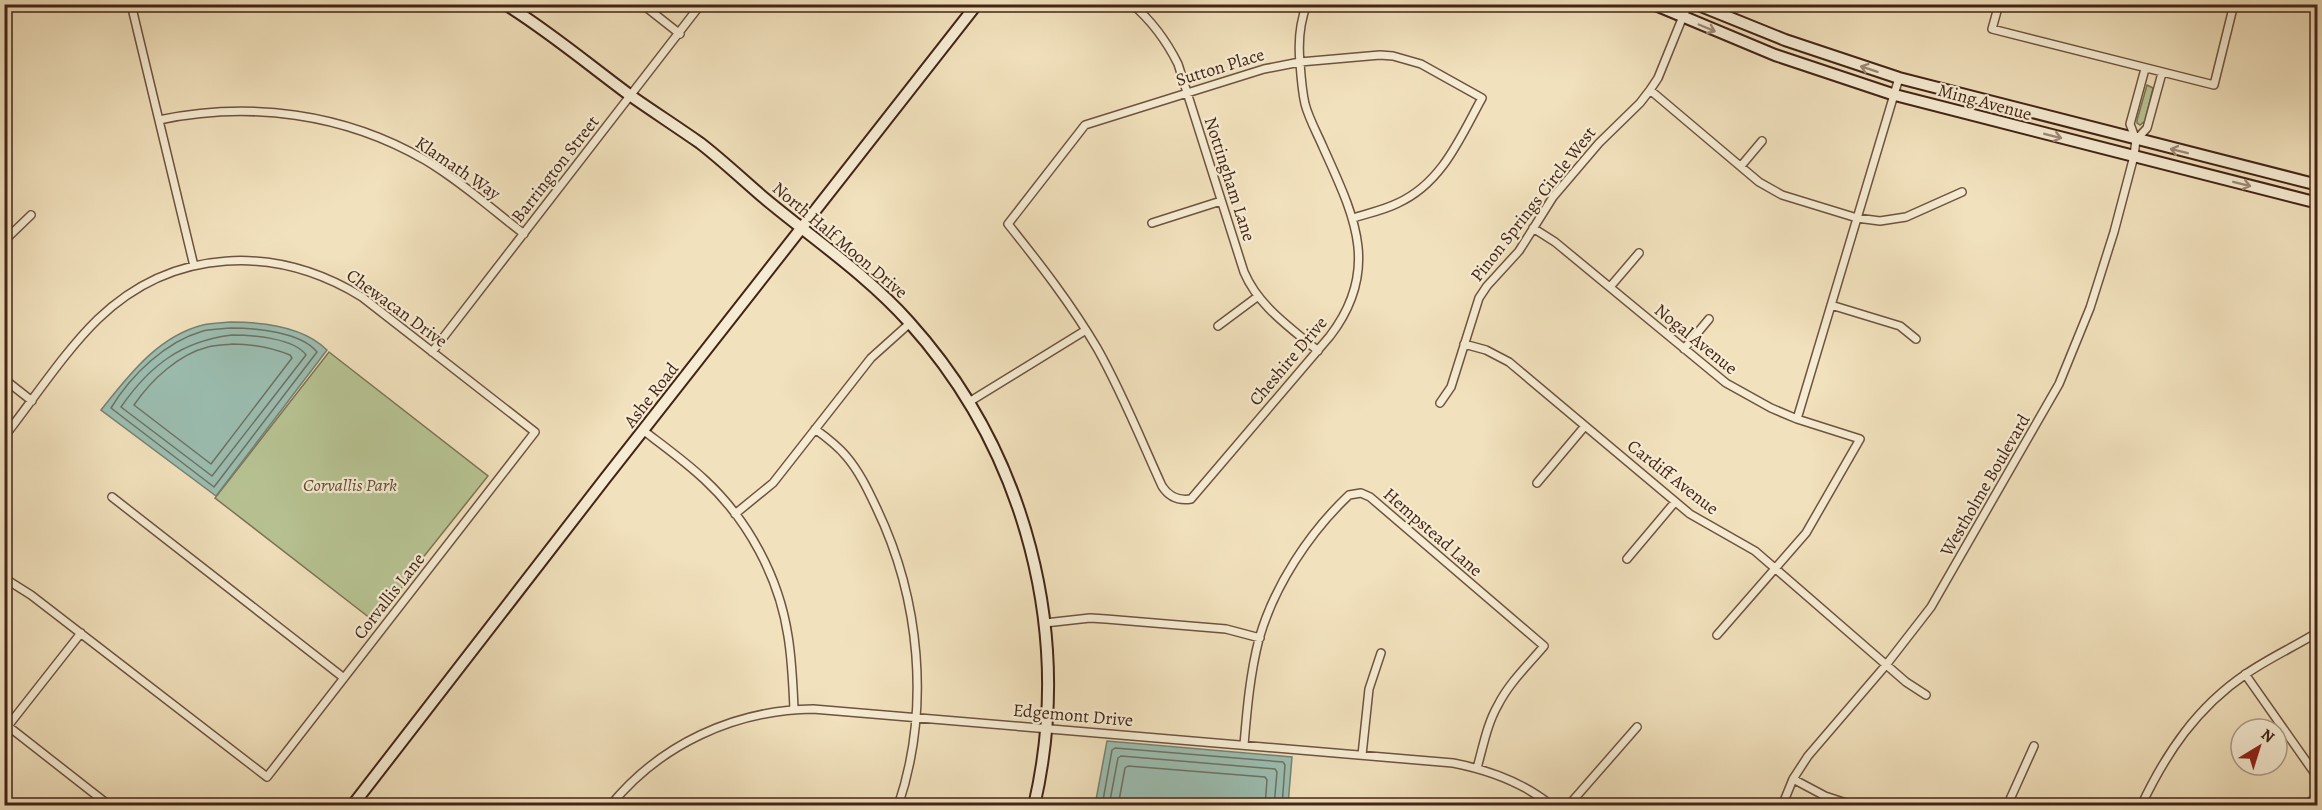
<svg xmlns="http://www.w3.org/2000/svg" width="2322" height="810" font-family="Alegreya,serif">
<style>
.green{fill:#b7c393;stroke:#7d7455;stroke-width:1.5}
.water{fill:#9bbeb1;stroke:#788073;stroke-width:1.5}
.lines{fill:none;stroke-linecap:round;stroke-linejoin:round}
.shore{stroke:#6f7164;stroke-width:1.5}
.street-casing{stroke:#6e5340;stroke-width:10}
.secondary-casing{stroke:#432417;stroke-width:14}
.street{stroke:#f6ecd3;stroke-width:7}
.secondary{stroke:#f6ecd3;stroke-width:10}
.oneway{stroke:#9c8875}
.labels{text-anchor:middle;stroke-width:4.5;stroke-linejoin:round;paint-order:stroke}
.street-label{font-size:18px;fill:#432417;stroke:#f6ecd3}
.park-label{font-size:18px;font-style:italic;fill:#604c36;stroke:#f6ecd3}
</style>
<rect width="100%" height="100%" fill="#f1e1bc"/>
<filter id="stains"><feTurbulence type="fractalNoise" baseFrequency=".00333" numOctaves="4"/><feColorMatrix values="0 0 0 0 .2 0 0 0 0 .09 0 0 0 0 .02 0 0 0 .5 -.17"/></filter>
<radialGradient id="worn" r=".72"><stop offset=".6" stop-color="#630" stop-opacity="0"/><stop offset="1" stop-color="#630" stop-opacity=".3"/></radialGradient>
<path class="green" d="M2147,85L2153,88L2145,121L2140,125L2137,123V120Z
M329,352L488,476L421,560V563L375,622L215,498Z"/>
<path class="water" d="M231,322C262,322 303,326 327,350L216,496L101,410C128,376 158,336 203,325C212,323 222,323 231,322Z
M1107,741L1292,757L1288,805H1095Z"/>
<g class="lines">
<path class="shore" d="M231,328C256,328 301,332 317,352L214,487L111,408C131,375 165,342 203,331C212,329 222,329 231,328Z
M232,335C252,335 294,338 306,355L212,476L121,407C150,365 182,341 232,335Z
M232,344C253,344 271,347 290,355L292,358L211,464L134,405C151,380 179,354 208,347C216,345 225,345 232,344Z
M1102,806L1112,750L1115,748L1283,762L1285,765L1282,806
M1109,806L1118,758L1121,756L1275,769L1277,772L1274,806
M1118,806L1125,768L1128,766L1265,777L1267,780L1265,806"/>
<defs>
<path id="street" d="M131,4L194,266
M642,4L680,34
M1132,4C1152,21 1166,40 1178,64L1244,272C1259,307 1290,327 1318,351
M1307,4C1299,24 1298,42 1300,63C1301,77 1302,91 1305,104C1309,119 1317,133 1323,147C1353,214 1382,268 1330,336L1191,499C1178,501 1169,497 1162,486C1141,440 1122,392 1097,348C1071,304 1040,264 1008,224L1085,125L1264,69L1300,62L1380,55L1393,56L1421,64L1482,98C1460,138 1442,183 1398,203C1384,210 1369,213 1353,218
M1999,4L1992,29L2214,85L2234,4
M1650,90L1759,182L1782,195L1857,218L1880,221L1906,217L1962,192
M159,120C250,101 344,113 425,160C460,181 492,209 524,234
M2136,140L2147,128L2162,73
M1741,166L1762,141
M1152,223L1221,201
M1533,228L1555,242L1726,383L1771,408L1797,419L1860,439L1806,533L1717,635
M4,241L31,215
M1610,287L1639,253
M1831,305L1900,326L1916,339
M1218,326L1257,297
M1464,344L1486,350L1509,362L1690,514L1755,551L1906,682L1926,695
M1684,349L1709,319
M432,352L701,4
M4,379L32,401
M969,402L1086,330
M1440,403L1451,387L1479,298L1487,286L1519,251L1553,197L1599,143L1640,103L1650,90L1658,78L1688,4
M1797,419L1899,78
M815,429C826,437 837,445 846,456C859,471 868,490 876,507C920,598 931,709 898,806
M644,431C665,447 686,462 705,480C748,520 779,577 788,636C792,660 793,685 794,709
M4,437C33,400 65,351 98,319C173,247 276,244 362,297L535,432L267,777L31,595L4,578
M1537,483L1585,426
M112,497L344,678
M735,514L773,483L871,358L910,323
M1627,559L1675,502
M1045,623L1090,618L1106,619L1226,629L1260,638
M2245,674L2318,778
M4,723L110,806
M4,731L81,633
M1244,745C1247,709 1250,674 1259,639C1274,586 1309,533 1349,495L1361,493L1370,497L1544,646C1528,665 1509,683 1498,705C1487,724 1483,747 1477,768
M1362,755L1369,689L1381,653
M1793,779L1825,796L1855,806
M610,806C660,744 735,710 813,709L1453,763C1489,770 1523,782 1552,806
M1568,806L1637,727
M1782,806L1793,779L1808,756L1886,665L1931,607L2059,384L2090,308L2114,232L2134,156L2136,140L2130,124L2145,69
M2007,806L2034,746
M2141,806C2166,753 2197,707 2246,674C2269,658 2294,647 2318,632
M2304,806L2318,796"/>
<path id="secondary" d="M505,4C550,32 589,65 631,96C654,112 677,127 700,143C722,160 742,179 763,197C812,238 866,274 909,322C1026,452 1074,634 1034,806
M1653,4L1775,55L1895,95L2318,203
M1696,4L1785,40L1899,78L2318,185
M352,806L604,480L977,4"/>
</defs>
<use href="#street" class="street-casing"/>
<use href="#secondary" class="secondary-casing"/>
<use href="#street" class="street"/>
<use href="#secondary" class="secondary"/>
</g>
<defs><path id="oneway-shaft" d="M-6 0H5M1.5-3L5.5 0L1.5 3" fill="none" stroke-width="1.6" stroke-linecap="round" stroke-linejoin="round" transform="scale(1.5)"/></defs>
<g class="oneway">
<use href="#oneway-shaft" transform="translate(1707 28) rotate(23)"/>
<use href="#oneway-shaft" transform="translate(1869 69) rotate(-162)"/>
<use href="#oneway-shaft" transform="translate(2053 136) rotate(14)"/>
<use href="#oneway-shaft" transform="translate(2179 151) rotate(-166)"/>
<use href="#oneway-shaft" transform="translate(2242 184) rotate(14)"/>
</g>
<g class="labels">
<g class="street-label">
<text transform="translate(1220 67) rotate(-17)" y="6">Sutton Place</text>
<text transform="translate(1985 102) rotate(15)" y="6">Ming Avenue</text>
<text transform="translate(458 168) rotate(34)" y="6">Klamath Way</text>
<text transform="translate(555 169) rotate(-52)" y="6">Barrington Street</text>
<text transform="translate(1230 179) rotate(72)" y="6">Nottingham Lane</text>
<text transform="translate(1533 204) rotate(-52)" y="6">Pinon Springs Circle West</text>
<text transform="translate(840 240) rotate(40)" y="6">North Half Moon Drive</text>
<text transform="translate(397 308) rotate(36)" y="6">Chewacan Drive</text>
<text transform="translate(1696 339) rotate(39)" y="6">Nogal Avenue</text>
<text transform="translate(1288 361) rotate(-50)" y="6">Cheshire Drive</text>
<text transform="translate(651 395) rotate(-52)" y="6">Ashe Road</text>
<text transform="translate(1673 477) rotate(38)" y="6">Cardiff Avenue</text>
<text transform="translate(1985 485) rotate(-60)" y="6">Westholme Boulevard</text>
<text transform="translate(1433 532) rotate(41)" y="6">Hempstead Lane</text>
<text transform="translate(389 596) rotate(-52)" y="6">Corvallis Lane</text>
<text transform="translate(1073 715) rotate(5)" y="6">Edgemont Drive</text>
</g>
<g class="park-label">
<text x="350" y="491">Corvallis Park</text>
</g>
</g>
<rect width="2322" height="810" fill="none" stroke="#f1e1bc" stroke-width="24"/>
<rect x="6" y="6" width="2310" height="798" fill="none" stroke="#432417" stroke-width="3"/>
<rect x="12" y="12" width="2298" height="786" fill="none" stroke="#432417" stroke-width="1.5"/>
<g transform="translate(2259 747) rotate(38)"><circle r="28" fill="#f6ecd3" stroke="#ae9c88" stroke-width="1.5"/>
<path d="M0-4.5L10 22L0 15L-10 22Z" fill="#8f2418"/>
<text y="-9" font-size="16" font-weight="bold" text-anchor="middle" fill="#432417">N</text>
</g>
<rect width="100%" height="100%" filter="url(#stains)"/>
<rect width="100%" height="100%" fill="url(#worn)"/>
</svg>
